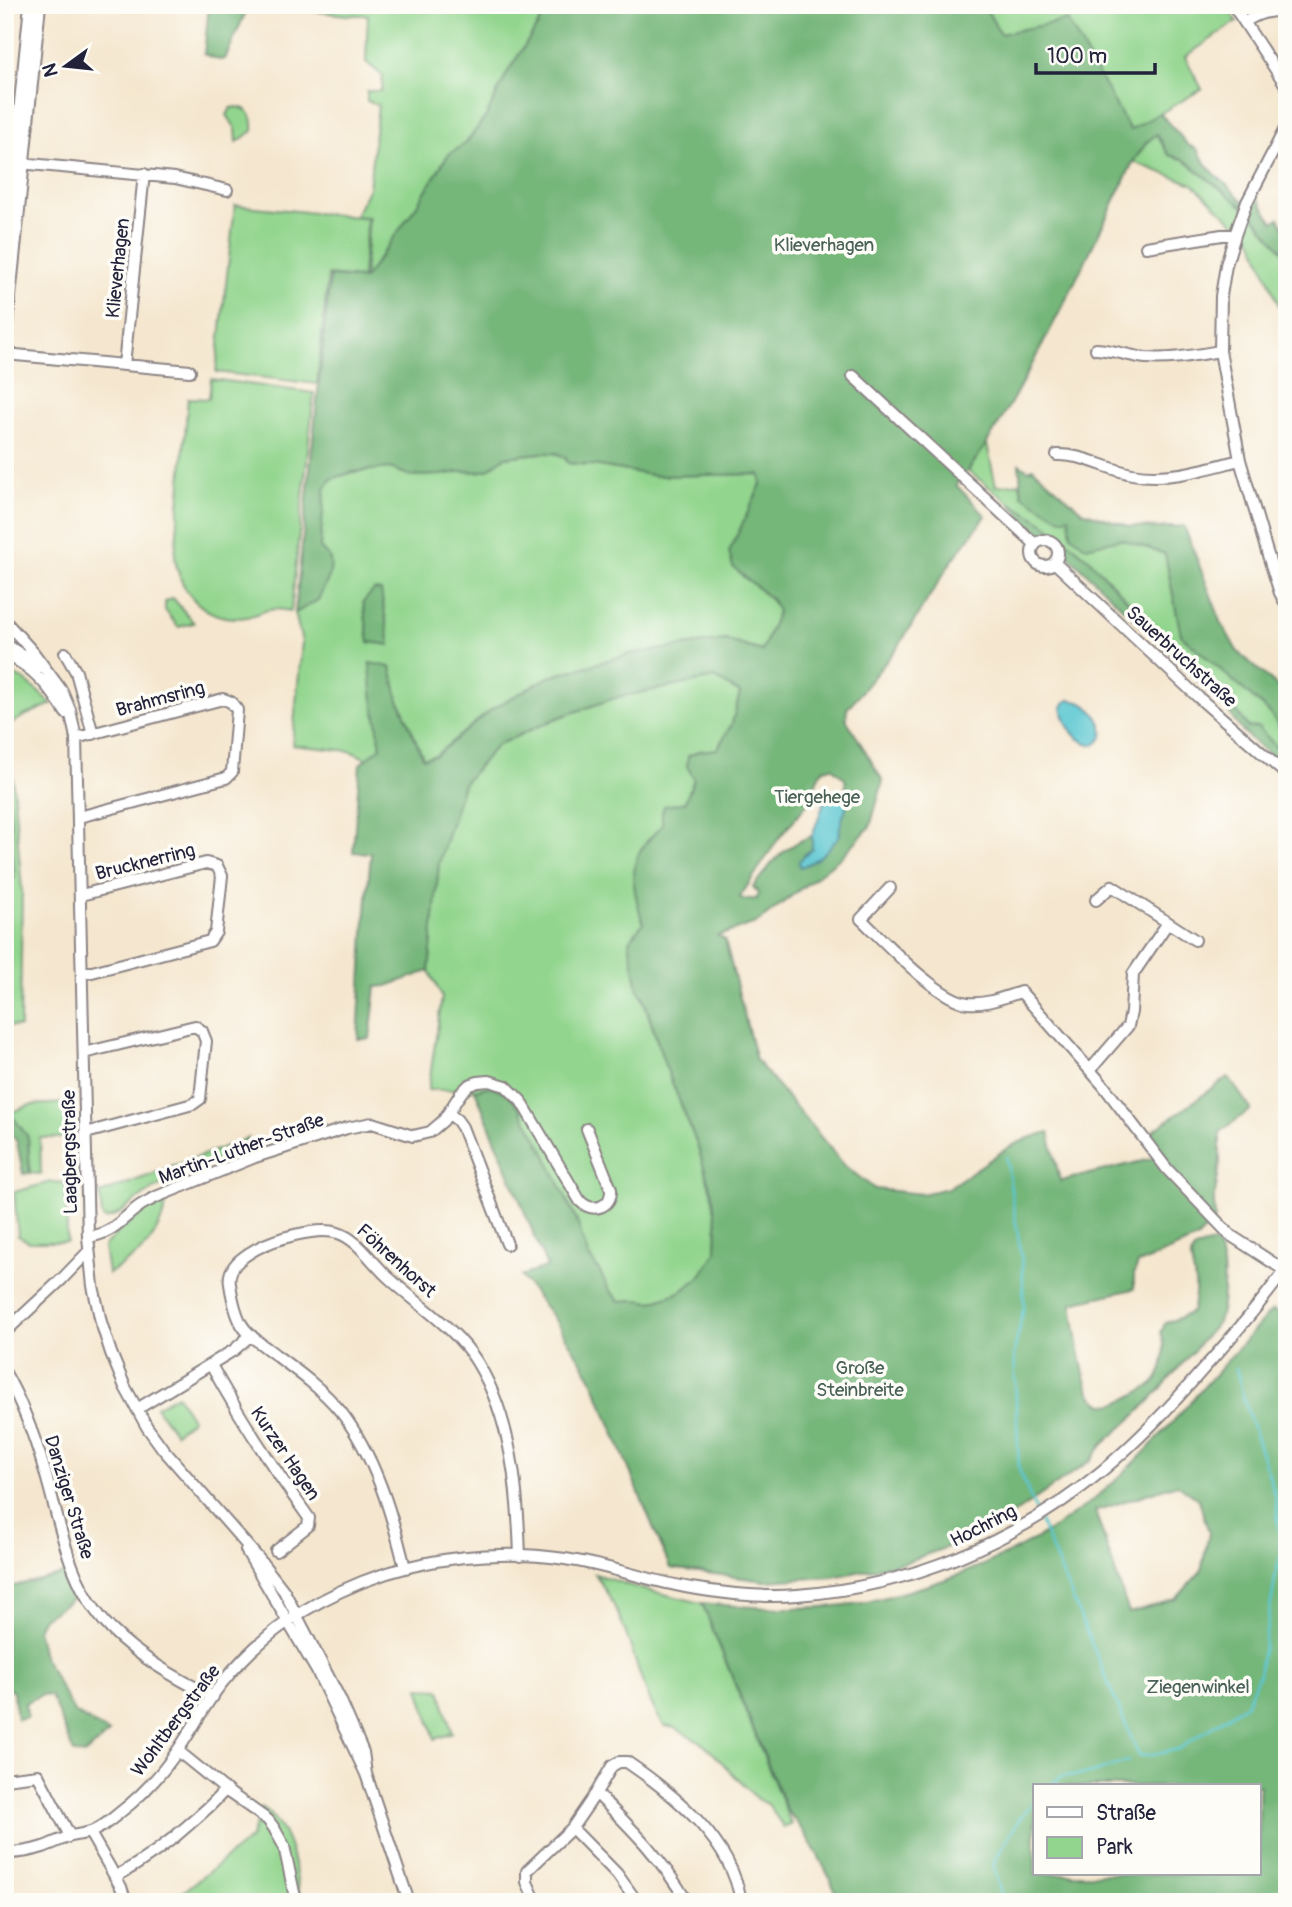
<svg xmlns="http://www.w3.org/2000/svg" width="1292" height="1907" font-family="Pangolin,sans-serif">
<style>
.green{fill:#92d58e;stroke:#5a7c64;stroke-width:2}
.forest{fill:#75b679;stroke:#4c6c5a;stroke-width:2;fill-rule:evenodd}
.water{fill:#5bc7d1;stroke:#3e7486;stroke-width:2}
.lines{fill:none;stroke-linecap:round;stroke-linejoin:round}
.stream{stroke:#5bc7d1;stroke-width:2.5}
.minor-casing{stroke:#8c8485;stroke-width:14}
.minor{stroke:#fff;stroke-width:10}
.labels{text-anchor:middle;stroke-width:7;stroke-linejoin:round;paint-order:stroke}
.park-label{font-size:19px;fill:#496158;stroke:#fdfcf7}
.street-label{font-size:19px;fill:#22223b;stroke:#fdfcf7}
</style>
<rect width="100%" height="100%" fill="#fdfcf7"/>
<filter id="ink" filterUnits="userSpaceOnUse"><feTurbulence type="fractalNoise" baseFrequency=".0143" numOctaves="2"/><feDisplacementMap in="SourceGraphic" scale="14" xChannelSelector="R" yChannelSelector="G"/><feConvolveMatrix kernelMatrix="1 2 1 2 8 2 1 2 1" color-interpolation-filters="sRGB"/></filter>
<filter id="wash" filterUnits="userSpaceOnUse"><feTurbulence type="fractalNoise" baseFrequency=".00686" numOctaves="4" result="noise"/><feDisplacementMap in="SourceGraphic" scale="28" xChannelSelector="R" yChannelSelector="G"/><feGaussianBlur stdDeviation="1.57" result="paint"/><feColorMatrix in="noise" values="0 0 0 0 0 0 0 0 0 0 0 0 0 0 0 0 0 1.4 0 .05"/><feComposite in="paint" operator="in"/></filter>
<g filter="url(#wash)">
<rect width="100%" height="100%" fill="#f5e7cf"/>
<path class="green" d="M258,5H547L538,25L506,75L487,115L466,143L448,155L415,208L364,280L369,217L355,216L369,188L378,105L367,101V91H381L383,76L366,62L368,15H347Z
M984,5H1225L1237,21L1185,57L1202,89L1130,131L1067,21L1000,34Z
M237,107C251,109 254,118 253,131L237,142L236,129L227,115L231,108Z
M1156,134L1169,155L1183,159L1251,213L1287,256V341L1281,311L1253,241L1193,184L1133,162L1147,142Z
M235,205L367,218L362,278L328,275L317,384L216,372Z
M211,379L314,393L291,611C284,610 275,608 269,610C261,611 255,616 247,617C207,623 180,595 175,557L188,398L209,399Z
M987,444L996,486L1020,483L1022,495L1121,539L1165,554L1181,635L1270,713L1287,738V755L1278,749L1258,727L1249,728L1225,695L1204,680L1197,665L1156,631L1089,559L1053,529L1009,502L968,471Z
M541,453C551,453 562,452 568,463L599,466L657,476L760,474L761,484L752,505L742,576C757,586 769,596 779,611L762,651L725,640L630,654L549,677L492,709L436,755L423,758L398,698L391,667L378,726L381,748L367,759L350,751L292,745L302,642L295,613L318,600L331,565L329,557L319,548L325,489L331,479L353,472L390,468L411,476L441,475L465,471L478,472L505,457Z
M173,598L194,623L178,627L165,610V602Z
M5,668L28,683L52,704L24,716L8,726L22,890L20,1027L5,1025Z
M715,678L740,693L732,724L717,749L699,751L688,766L694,779L685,802L662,813V825L639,909L643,924L629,941L638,989L642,996L665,1065L697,1144L712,1194L717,1223L716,1252L700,1277L680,1292L652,1302L637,1300L619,1301L607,1288L600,1272L588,1255L576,1219L491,1086L475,1090H428L442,997L429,971L439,863L463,784L497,745L557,718L617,697Z
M66,1103V1138H40L41,1174L30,1173L28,1137L10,1113L30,1105Z
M248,1138L243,1151C208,1165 168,1177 137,1200C127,1207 117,1218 104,1219L102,1216L100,1194Z
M51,1182L66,1183L67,1242H29L18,1236L14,1192Z
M165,1195C170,1210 153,1241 141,1251C131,1260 119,1267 108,1274L104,1246L120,1230Z
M177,1395L192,1419L175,1433L156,1407Z
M595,1574L638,1588L702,1603L791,1824L783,1827L768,1804L758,1800L710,1750L700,1742L676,1728L664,1726C645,1698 637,1663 625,1631C618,1611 607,1592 595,1574Z
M419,1688L440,1689L452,1733L435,1739Z
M262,1807C293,1831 294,1866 301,1902H183L182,1893L250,1839Z"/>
<path class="forest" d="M209,5H249L225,59L219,60L204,54Z
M547,5H984L1000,34L1067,20L1130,130L1160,113L1188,145L1197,149L1208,167L1246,204L1257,197L1273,222L1279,218L1287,232V256L1251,213L1183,159L1169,155L1157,134L1147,142L1133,162C1100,232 1067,300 1030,368C1008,408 986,450 956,485L986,516L951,562L898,647L847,709L846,719L883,781L870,827L840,858L758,922L718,936L725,940L756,1060L845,1166L875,1189L922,1194L948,1188L1009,1147L1029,1138L1049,1132L1060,1181L1159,1157L1145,1137L1228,1077L1251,1109L1220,1132V1163L1214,1200L1215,1220L1197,1239L1138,1264L1134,1274V1289L1072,1303C1075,1323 1082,1384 1094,1398C1107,1413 1126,1399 1139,1392C1143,1390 1149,1387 1153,1384C1165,1373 1167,1346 1161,1333L1165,1323L1177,1319L1192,1312C1194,1303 1196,1292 1195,1283C1193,1258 1180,1248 1216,1243C1225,1265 1224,1271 1223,1294C1222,1304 1222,1311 1218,1322L1159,1391L1137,1414L1103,1444L1091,1460L1008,1518L950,1546L906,1562L833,1577L765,1581L670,1568L591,1377L555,1320L521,1276L547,1267L475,1090L491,1086L507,1093L518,1105L543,1149L576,1219L588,1255L600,1272L608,1288L619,1301L637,1300L652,1302L680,1292L700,1277L716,1252L717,1223L712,1194L697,1144L665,1065L643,996L638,989L629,941L643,923C636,899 628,876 640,851C645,842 655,833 662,825V813L664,806L685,802L694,779L687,766L688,756L699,751L717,749L732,724L740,693L715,678L618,697L557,718L497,745L463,784L439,863L429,971L387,986L376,987L370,1039H358L364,932L371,853L353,852L360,764L381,747L372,693L370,663L391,667L398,698L423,758L436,755L492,709L549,677L630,654L725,640L762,651L778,611L772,600L733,567L729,552L761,484L760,474L657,476L599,466L568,463L566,458L557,453H541L505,457L487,470L478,472L465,471L441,475L411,476L390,468L353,472L331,479L325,489L320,548L329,557L331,565L329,577L318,600L295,613L330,276L364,279L415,208L448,155L466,143L487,115L506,75L538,25ZM832,767L845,779L846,788L843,793L847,795C844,821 831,846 811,861L804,855L812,849V836C785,845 770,864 753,887L758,892L757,899H743L740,897L779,838L807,804L820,773L824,769Z
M1019,464L1029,470L1033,468L1082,511L1129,526L1159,528L1184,526L1222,624L1237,651L1287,695V738L1270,713L1181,635L1165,554L1121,539L1086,547L1071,535L1069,517L1061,519L1022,495Z
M1009,502L1053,529L1089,559L1156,631L1197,665L1204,680L1225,695L1248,728L1258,727L1278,749L1287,755V768C1268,753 1238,733 1229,711L1067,554L1059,539L1033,529Z
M374,590L381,591L390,645L369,642L363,602Z
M5,796L9,797L15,878L5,883Z
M10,1113L28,1137L30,1173L23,1174L17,1142L5,1126V1114Z
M1272,1310L1287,1318V1902H839C830,1874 807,1832 787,1811L702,1603C754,1608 808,1611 861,1603C873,1601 885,1597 897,1594C972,1575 1046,1541 1105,1490C1135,1464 1161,1435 1187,1406C1215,1374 1244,1342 1272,1310ZM1177,1484L1199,1500L1209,1533L1201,1571L1176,1599L1129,1613L1095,1511ZM1259,1786V1874H1035V1786Z
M64,1574L76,1597L43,1618L37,1629L43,1656L74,1712L109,1733L84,1755L74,1753L51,1696L41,1695L25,1703L27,1717L17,1719L13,1692L5,1686V1588Z"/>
<path class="water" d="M1070,700C1075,701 1082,702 1087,706C1099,715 1111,736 1094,745C1074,741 1065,726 1062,707L1065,702Z
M839,792L847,795C850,809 837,821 840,835C829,849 817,862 800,867L799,861L812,849V836L826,797Z"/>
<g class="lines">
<path class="stream" d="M1006,1157L1022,1262L1024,1306L1014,1353L1019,1469L1037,1514
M1040,1521L1139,1756L1153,1755L1179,1749L1246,1704L1259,1674L1277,1568L1282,1553L1275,1494L1244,1400L1236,1368
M1050,1786L1061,1776L1089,1774L1128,1761
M1003,1902L993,1863L1020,1818L1035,1800"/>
</g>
</g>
<g filter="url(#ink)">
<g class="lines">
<defs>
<path id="minor" d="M1233,5L1287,87
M1245,22C1258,13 1270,10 1287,11
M1287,125L1246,204L1235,235L1226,265L1221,296L1220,351L1240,460L1267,552L1280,593L1287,606
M20,163L175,178L227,190
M1146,247L1222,235H1235
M5,248L30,5
M5,346L40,5
M1096,349C1114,350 1129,356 1146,358C1171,360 1196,355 1220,351
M5,354L190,371
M124,365L144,174
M853,376L1035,544
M1057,455C1083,454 1106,469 1132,474C1168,481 1204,469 1240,460
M1032 553a13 13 0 1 1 26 0a13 13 0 1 1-26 0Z
M1054,562L1198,697L1287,775
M5,621L33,652L62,691L70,710L76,738L88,1237L93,1286L101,1322L111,1353L125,1387L147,1427L163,1449L259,1559L284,1591L340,1699L363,1752L366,1774
M5,644L40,667
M65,653L76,672L93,734
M5,654C33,667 50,687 66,713
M76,738L223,699L231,702L237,710L232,772L226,778L79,817
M890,888L861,919C884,941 938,1000 968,1003C986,1005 1004,997 1021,992L1103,1085L1167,1169L1230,1235L1284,1270
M81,895L206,863L217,866L222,876L216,932L210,941L92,972H83
M1096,900L1112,886L1195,940
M84,1053L195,1026L202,1031L206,1041L200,1099L193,1104L86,1133
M1090,1070L1128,1026L1131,1012L1133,974L1167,924
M448,1113L457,1120L462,1127L507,1244
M88,1237C113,1234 122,1218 141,1205C146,1202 151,1200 156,1197L255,1157L347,1128L372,1123L413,1136L430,1132L443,1121L461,1093L469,1085L478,1082L489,1081L506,1086L521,1101L580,1201C593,1214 612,1207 611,1189L587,1129
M5,1332L62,1279L89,1251
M211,1365C240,1418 273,1468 309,1518L308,1526L276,1551
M5,1373C23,1404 35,1438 45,1472C61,1527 69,1586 111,1629C140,1658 176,1678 213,1697
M137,1409L234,1350L251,1335
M246,1550L318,1673L366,1774L409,1902
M405,1568C392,1514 375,1456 341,1412C323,1390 300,1373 277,1356C266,1347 250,1338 242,1325C235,1313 232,1297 230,1284C227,1267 242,1257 256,1249C274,1239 318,1226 338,1233C358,1239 373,1264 389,1278C418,1305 456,1328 477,1362C512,1419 518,1491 520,1556
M178,1751L231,1794L268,1820L274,1828L284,1846L296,1902
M5,1779L38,1775L70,1836
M596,1793C633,1830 660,1856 687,1902
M572,1828L617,1874L637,1902
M90,1833L121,1887L126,1902
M5,1853C18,1853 31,1851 43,1847C52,1844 61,1839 71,1836C79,1834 86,1834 93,1831C102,1827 111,1820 118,1814C143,1795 163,1773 180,1747C194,1726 206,1703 222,1683C261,1635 305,1605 362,1582C425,1557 498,1549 565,1559C608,1565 648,1581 691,1588C726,1594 762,1598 797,1595C909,1587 1017,1542 1103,1470C1140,1439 1173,1404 1205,1367C1234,1335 1262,1302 1287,1267
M115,1877C144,1861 169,1843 193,1821C204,1811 216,1802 225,1789
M536,1902L527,1882V1871L572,1828L596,1793L612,1766L619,1762H627C674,1794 732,1841 741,1902"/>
</defs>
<use href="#minor" class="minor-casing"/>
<use href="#minor" class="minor"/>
</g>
</g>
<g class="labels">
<g class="park-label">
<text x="824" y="251">Klieverhagen</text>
<text x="817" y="803">Tiergehege</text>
<text x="860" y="1374">Große<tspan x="860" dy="22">Steinbreite</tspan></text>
<text x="1198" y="1693">Ziegenwinkel</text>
</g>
<g class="street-label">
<text transform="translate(117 268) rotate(-84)" y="7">Klieverhagen</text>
<text transform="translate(1182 656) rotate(42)" y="7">Sauerbruchstraße</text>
<text transform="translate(160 698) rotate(-15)" y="7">Brahmsring</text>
<text transform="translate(145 861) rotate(-14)" y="7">Brucknerring</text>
<text transform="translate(241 1148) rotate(-20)" y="7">Martin-Luther-Straße</text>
<text transform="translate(69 1152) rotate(-91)" y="7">Laagbergstraße</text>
<text transform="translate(397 1260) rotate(42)" y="7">Föhrenhorst</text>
<text transform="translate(286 1453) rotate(56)" y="7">Kurzer Hagen</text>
<text transform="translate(70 1497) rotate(73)" y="7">Danziger Straße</text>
<text transform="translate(983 1525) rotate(-27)" y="7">Hochring</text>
<text transform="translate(175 1720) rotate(-53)" y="7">Wohltbergstraße</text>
</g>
</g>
<rect width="1292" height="1907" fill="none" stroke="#fdfcf7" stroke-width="28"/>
<rect x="1033" y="1784" width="228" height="91" fill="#fdfcf7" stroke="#a5a5ac" stroke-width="2"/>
<rect x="1047" y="1807" width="35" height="10" fill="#ffffff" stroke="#a5a5ac" stroke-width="2"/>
<text x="1096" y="1820" font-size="21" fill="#22223b">Straße</text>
<rect x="1047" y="1837" width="35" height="21" fill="#92d58e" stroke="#a5a5ac" stroke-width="2"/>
<text x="1096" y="1854" font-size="21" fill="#22223b">Park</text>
<g transform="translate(66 66) rotate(255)" stroke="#fdfcf7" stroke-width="5" paint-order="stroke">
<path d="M0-5L12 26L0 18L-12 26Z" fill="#22223b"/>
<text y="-10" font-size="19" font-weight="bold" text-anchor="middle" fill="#22223b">N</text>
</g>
<path d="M1036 63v10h119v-10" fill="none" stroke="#22223b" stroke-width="3.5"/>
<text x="1047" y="63" font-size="21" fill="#22223b" stroke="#fdfcf7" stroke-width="5" paint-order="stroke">100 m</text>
</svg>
